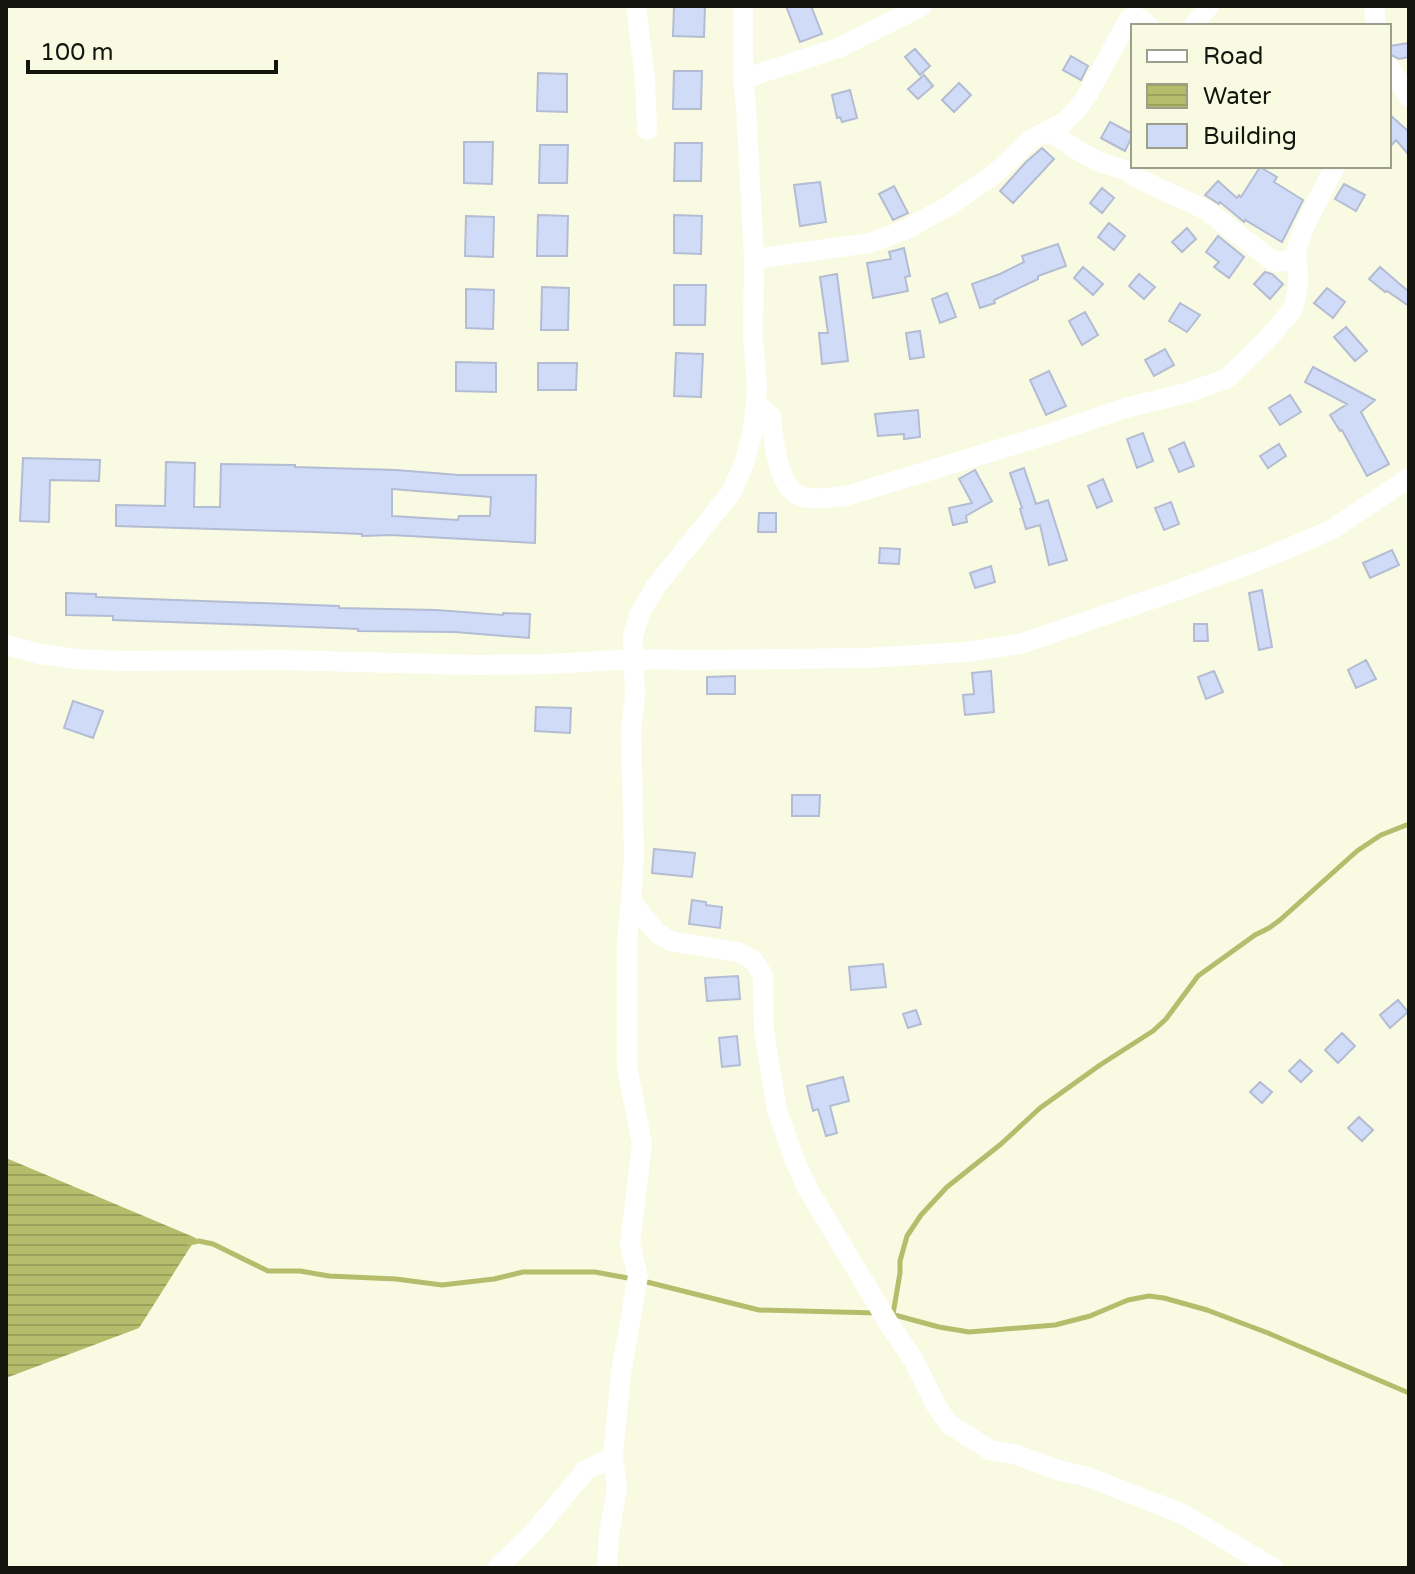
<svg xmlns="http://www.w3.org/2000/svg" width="1415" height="1574" font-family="'Varela Round',sans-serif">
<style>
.water{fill:url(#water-rules)}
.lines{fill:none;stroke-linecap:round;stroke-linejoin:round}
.stream{stroke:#b5bd6c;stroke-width:5}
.building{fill:#d0dbf8;stroke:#b3bcd2;stroke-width:2;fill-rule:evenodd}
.minor{stroke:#fff;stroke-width:20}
</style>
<defs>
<pattern id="water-rules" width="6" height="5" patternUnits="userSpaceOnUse" patternTransform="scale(2)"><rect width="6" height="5" fill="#b5bd6c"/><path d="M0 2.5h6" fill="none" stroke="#9ba25c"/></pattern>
</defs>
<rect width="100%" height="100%" fill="#f8fbe2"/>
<path class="water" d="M6,1158L196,1238L139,1328L6,1378Z"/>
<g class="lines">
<path class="stream" d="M189,1243L199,1241L213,1244L268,1271H300L329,1276L396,1279L442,1285L494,1279L523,1272H595L633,1279
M643,1281L759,1310L877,1313
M891,1314L939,1327L969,1332L1055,1325L1090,1316L1128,1300L1149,1296L1164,1298L1207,1310L1268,1333L1409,1393
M893,1314L900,1273V1261L907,1236L921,1215L947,1187L1001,1144L1040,1108L1100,1065L1153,1031L1166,1019L1198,976L1255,935L1269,928L1280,920L1357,851L1381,835L1409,824"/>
</g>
<path class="building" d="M674,6H705L704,37L673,36Z
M786,6H811L822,34L800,42Z
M1409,43V57L1399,59L1389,54V46Z
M915,49L930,66L920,75L905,57Z
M1071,56L1088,66L1081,80L1063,70Z
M674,71H702L701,109H673Z
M538,73L567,74V112L537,111Z
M924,75L933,86L918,99L908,89Z
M959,83L971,95L954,112L942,100Z
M850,90L857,118L842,122L840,117L837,118L832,95Z
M1389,114L1409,132V155L1396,140L1389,148Z
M1110,122L1133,134L1125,151L1101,138Z
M464,142H493L492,184L464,183Z
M675,143H702L701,181H674Z
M540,145H568L567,183H539Z
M1042,148L1054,159L1013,203L1000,191L1026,162Z
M1260,167L1277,177L1274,182L1303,200L1282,242L1245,220L1244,222L1220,202L1219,204L1205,195L1218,181L1237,198L1239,195L1241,197Z
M820,182L826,222L800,226L794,185Z
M1344,184L1365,195L1356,211L1335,199Z
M894,186L908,213L893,220L879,194Z
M1102,188L1114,198L1102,213L1090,203Z
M538,215L568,216L567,256H537Z
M674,215L702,216L701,254L674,253Z
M466,216L494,217L493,257L465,256Z
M1109,223L1125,236L1114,250L1098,237Z
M1187,228L1196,239L1182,252L1172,242Z
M1218,236L1244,257L1229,278L1214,267L1219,262L1206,252Z
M1058,244L1066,266L1038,276V279L994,300L995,303L980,308L972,284L1000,274L1024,262L1022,256Z
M904,248L910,276L905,277L908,291L873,298L867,263L891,259L889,252Z
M1083,267L1103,284L1093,295L1074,278Z
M1380,267L1409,292V306L1387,291L1385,292L1369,279Z
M1265,272L1272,274L1283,284L1270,299L1254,284Z
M837,274L848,361L822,364L819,333H828L820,277Z
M1139,274L1155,287L1144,299L1129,286Z
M674,285H706L705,325H674Z
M542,287L569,288L568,330H541Z
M1327,288L1345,302L1333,318L1314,303Z
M466,289L494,290L493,329L466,328Z
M947,293L956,317L940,323L932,299Z
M1180,303L1200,315L1187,332L1169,321Z
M1085,312L1098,335L1082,345L1069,321Z
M1346,327L1367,351L1355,361L1334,337Z
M920,331L924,357L910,359L906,333Z
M1165,349L1174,365L1154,376L1145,360Z
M676,353L703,354L701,397L674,396Z
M456,362L496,363V392L456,391Z
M538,363H577L576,390H538Z
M1313,367L1375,400L1361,412L1389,464L1367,476L1342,430L1340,431L1330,415L1347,404L1305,382Z
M1049,371L1066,406L1046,415L1030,380Z
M1290,395L1301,412L1280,425L1269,408Z
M918,410L920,437L904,439V434L878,436L875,414Z
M1143,433L1153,461L1137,468L1127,439Z
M1184,442L1194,466L1179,472L1169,449Z
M1279,444L1286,456L1268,468L1260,456Z
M23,458L100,460L99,481L50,480L49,522L20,521Z
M166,462L195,463L194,507H220L221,464L295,465V467L396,470L459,475H536L535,543L391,535L362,536V534L314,532L116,526V505L165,506ZM392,489L491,497L490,516H459L458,520L392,516Z
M1024,468L1036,504L1048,500L1067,560L1049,565L1040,525L1026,529L1020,509L1022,508L1010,473Z
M975,470L992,501L966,516L967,522L953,525L949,508L972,503L959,479Z
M1103,479L1112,501L1097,508L1088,486Z
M1171,502L1179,524L1164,530L1155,508Z
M759,513H776V532H758Z
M880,548L900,549L899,564L879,563Z
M1392,550L1399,565L1370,578L1363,563Z
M991,566L995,582L975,588L970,573Z
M1262,590L1272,647L1259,650L1249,593Z
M66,593L96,594V597L339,606V608L436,610L503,615V613L530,614L529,638L455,632L358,631V629L310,627L113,620V616L66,615Z
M1194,624H1207L1208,641H1194Z
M1366,660L1376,679L1356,688L1348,670Z
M991,671L994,712L965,715L963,695L974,694L972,673Z
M1214,671L1223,692L1206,699L1198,677Z
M735,676V694H707V677Z
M73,701L103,711L93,738L64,728Z
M536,707L571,708L570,733L535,731Z
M792,795H820L819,816H792Z
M654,849L695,853L692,877L652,873Z
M692,900L706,902V905L722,907L720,928L689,924Z
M883,964L886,987L851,990L849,967Z
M738,976L740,999L707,1001L705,978Z
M1398,1000L1408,1012L1390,1028L1380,1015Z
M916,1010L921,1024L908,1028L903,1014Z
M1342,1033L1355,1046L1338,1063L1325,1050Z
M737,1036L740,1065L722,1067L719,1038Z
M1300,1060L1312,1071L1301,1082L1289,1071Z
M843,1077L849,1101L830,1106L837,1133L826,1136L818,1109L813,1111L807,1086Z
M1260,1082L1272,1092L1262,1103L1250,1092Z
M1359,1117L1373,1130L1362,1141L1348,1128Z"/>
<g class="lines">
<path class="minor" d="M636,6L645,79L647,130
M743,6V79L746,105L754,259L753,339L757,385L756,404L752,434L744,464L731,493L656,586L640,613L633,636L635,696L631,731L634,855L631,901L656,932L670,941L738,952L754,961L763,976L764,1031L777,1110L795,1161L808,1189L891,1327L913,1359L937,1407L949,1424L990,1450L1014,1454L1058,1470L1088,1477L1183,1514L1273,1568
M1374,6L1376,26
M1193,26L1209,6
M1389,67L1409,97
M743,79L841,47L922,6
M1048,130L1077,150L1099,162L1126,170L1139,179L1206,210L1273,261L1277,262L1296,259
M754,259L870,243L907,229L950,205L996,173L1030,140L1063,123L1076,111L1088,94L1129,19C1138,14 1142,21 1149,26
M756,404L771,416C773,437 777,481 796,494C808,502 832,497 846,496L1049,434L1125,408L1186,393L1226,379L1265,342L1293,309L1298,288L1297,248L1305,225L1335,166
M6,645L40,654L77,659L122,661L280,660L476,665L550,664L634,659L695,660L865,658L965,652L1020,644L1181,589L1268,557L1331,530L1409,478
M497,1568L534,1532L586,1470L613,1457
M607,1568L609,1534L617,1488L613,1457L621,1373L638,1276L630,1244L642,1144L627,1067V942L631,901"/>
</g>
<rect width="1415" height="1574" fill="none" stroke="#14160d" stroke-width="16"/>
<rect x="1131" y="24" width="260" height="144" fill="#f8fbe2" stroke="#9d9f8d" stroke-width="2"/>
<rect x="1147" y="50" width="40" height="12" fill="#ffffff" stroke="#9d9f8d" stroke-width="2"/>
<text x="1203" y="64" font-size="24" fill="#14160d">Road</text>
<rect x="1147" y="84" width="40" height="24" fill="url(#water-rules)" stroke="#9d9f8d" stroke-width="2"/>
<text x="1203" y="104" font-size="24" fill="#14160d">Water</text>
<rect x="1147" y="124" width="40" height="24" fill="#d0dbf8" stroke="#9d9f8d" stroke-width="2"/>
<text x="1203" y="144" font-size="24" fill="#14160d">Building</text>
<path d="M28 60v12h248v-12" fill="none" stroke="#14160d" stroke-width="4"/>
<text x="40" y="60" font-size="24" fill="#14160d" stroke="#f8fbe2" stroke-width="6" paint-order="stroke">100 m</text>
</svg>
